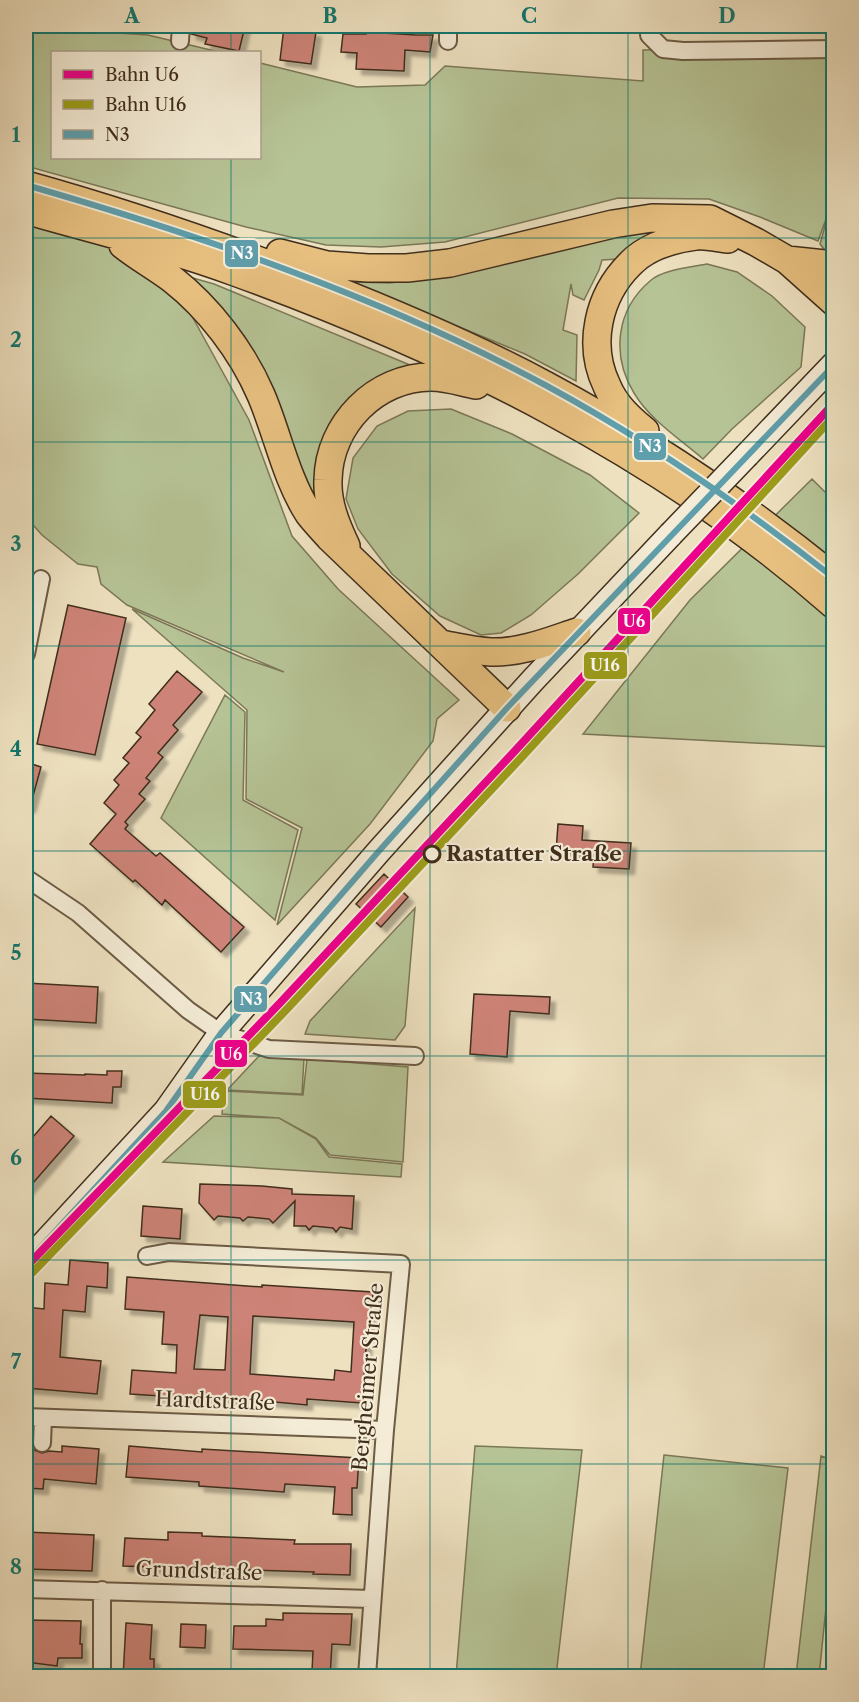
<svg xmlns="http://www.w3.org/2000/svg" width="859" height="1702" font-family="'Libre Caslon Text',serif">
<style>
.green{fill:#b6c395;stroke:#7b7858;stroke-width:1.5}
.building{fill:#cd8377;stroke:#402e1c;stroke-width:1.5;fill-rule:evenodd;filter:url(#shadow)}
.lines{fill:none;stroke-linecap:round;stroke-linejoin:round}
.street-casing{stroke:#6c5b45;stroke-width:20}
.secondary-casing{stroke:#402e1c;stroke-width:27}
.primary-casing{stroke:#402e1c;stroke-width:30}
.street{stroke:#f4ecd6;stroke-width:16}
.secondary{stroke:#f4ecd6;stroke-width:24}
.primary{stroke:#e7c080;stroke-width:27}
.secondary-bridge-casing{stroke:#402e1c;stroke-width:27;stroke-linecap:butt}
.secondary-bridge{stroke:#f4ecd6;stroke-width:24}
.bus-1-casing{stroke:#f4ecd6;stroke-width:10}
.bus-1{stroke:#5f9eab;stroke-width:6}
.rail-1-casing{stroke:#f4ecd6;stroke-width:12}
.rail-2-casing{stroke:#f4ecd6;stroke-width:12}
.rail-1{stroke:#ec008c;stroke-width:8}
.rail-2{stroke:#9c9d1a;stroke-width:8}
.grid{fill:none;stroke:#0f766e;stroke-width:1.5;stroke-opacity:0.55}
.stop-dot{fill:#f4ecd6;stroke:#402e1c;stroke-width:3}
.labels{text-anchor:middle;stroke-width:4.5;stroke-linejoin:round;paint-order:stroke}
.stop-label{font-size:21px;font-weight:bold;fill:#402e1c;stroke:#f4ecd6;text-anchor:start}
.street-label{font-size:21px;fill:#402e1c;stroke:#f4ecd6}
.line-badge{stroke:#f4ecd6;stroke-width:2}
.badge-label{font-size:16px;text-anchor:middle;font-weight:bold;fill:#fff}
.neatline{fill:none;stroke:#0f766e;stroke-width:2}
.grid-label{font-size:20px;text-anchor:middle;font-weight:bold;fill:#0f766e}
</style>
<defs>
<filter id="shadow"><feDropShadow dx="5.5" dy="5.5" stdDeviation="1.5" flood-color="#0004"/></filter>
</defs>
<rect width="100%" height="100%" fill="#eee1c0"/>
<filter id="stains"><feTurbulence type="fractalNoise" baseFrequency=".00333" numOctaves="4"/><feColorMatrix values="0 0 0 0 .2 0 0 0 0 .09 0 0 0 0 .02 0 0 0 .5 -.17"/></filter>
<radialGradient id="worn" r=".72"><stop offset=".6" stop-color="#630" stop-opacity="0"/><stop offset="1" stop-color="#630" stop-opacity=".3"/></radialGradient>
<path class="green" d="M26,27L148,35L219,52H52V158H260V63L357,87L425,85L445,66L643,81V50L833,48V258H831L820,244L830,208L818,241L760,217L709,199L618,198L445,242L381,247L326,245L246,227L26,166Z
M26,216L108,233L171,278L249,420L292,536L338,589L459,700L437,719L433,741L370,824L277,925L302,828L246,799L247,710L132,609L243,658L284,672L127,605L101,584L97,567L78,564L42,535L26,517L28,502L26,501Z
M671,228L619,259L602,260L599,270L584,300L573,295L571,284L563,330L577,335L576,381L525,354L350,282L390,283L447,275L592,239Z
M707,264L737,272L772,296L805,327L801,367L732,429L703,459C680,439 650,420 634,393C611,355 616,310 650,281C662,270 691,267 707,264Z
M179,274L214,284L422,370L367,386L318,509Z
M451,409L512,434L590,475L639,513L578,574L531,615L501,633L481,635L440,616L392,574L358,529L346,499L353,458L377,426L408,411Z
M812,479L833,500V747L583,734L690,600Z
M225,695L245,712L243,800L298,830L275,920L161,818Z
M415,908L405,1026L395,1040L305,1034L310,1021Z
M259,1056L304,1058L302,1094L227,1090Z
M307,1059L408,1067L403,1162L330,1155L316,1138L279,1118L222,1114L224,1091L303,1095Z
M214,1116L279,1118L316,1139L329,1157L402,1164L401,1177L163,1162Z
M475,1446L582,1450L556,1676H456Z
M664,1455L788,1468L763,1676H640Z
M821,1456L833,1460V1539L819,1676H796Z"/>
<path class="building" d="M191,26H245L239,51L205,44L207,38L191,34Z
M284,27L316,32L311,64L280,60Z
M366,32L416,35H433L430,52L405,50L404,71L356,69L357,53L341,52L343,34H366Z
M68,605L126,618L95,755L37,744Z
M177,671L202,692L173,725L178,730L158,753L163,757L146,778L150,781L139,794L145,799L125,822L128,825L125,829L156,856L160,853L244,927L221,952L165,900L162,905L135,880L133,882L90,844L116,814L104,803L119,785L114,780L129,763L123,758L141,737L136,733L155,710L149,704Z
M26,762L41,767L30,807H26Z
M558,824L583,826L582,840L631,843L629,869L593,867L594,855L556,852Z
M384,874L408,897L381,927L356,904Z
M26,983L98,987L96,1023L26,1019Z
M474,994L550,997L549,1014L510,1011L507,1057L470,1054Z
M107,1071H122L121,1087H113L112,1103L26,1098V1073L85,1075V1074L107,1075Z
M51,1116L74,1136L26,1191V1145Z
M200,1184L262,1186L292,1189V1194L354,1196L352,1229L340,1227L336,1232L333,1228L313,1226L309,1230L306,1226H294L295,1201L273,1223L269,1219L248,1217L243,1221L240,1218L218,1216L214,1220L199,1203Z
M143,1206L182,1209L180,1239L141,1236Z
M70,1260L108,1263L107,1288L87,1286L85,1312L63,1310L60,1357L101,1361L97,1394L26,1388V1307L44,1309L45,1283L68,1285Z
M127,1277L262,1287V1285L373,1292L371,1323H368L362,1403L307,1399V1405L208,1396V1399L130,1394L132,1370L176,1373L177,1345L162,1344L164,1312L125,1309ZM200,1315L228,1317L225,1370L194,1369ZM253,1316L354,1322L351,1372L335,1370L334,1380L250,1374Z
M62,1446L99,1449L96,1484L44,1479L43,1489L26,1488V1449L34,1450L42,1453L49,1451L62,1452Z
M129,1446L202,1452V1449L359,1458L357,1488H352V1515L333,1514L335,1487L285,1484L284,1492L199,1486V1482L126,1477Z
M26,1532L94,1535L92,1571L26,1569Z
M168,1532L202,1533V1536L295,1540L294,1544H351L350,1575L313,1574L314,1572L123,1566L125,1538L168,1540Z
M283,1613L352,1614L350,1645L332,1644L330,1677H315V1671H312L313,1651L233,1649L234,1626H266V1619L283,1620Z
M26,1620L81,1621L80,1644H82V1658H58L57,1666L26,1662Z
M126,1623L152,1625L150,1659H154V1677H123Z
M181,1624L206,1625L205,1648L180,1647Z"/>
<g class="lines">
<defs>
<path id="street" d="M649,26V35L663,49L683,51L834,49
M180,41L181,26
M448,41V26
M26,654L41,579
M26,878L78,913L188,1010L221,1033L269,1049L415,1056
M147,1256L169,1252L187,1253L401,1264L385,1430L367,1676
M26,1417L385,1430
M42,1443L43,1418
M26,1589L371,1599
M102,1676V1590"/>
<path id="secondary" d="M747,455L834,364
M26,1263L166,1111L221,1033L379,851L533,680L671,534"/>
<path id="primary" d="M26,185C127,213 225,247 323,285C399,315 475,347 547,386C648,440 744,505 834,578
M26,210C95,230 167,247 235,272C450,350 661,453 834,605
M123,245C138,257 156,267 172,279C209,308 242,351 261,395C277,432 286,479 309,514C315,522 323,530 330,538L507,708
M280,253L327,265L368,268H407L450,263L613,224L652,218L710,219L756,242L787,260L834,302
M787,260L834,265
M645,431C629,418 615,405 607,386C587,345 598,296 630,264C646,247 673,239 696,236C706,235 718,238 728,239
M346,546C336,525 327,503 328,480C329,424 376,377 431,377C447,377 461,382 476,385
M441,644C457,647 474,651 491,652C521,653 550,641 577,632"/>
</defs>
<use href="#street" class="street-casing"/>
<use href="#secondary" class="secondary-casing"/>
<use href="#primary" class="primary-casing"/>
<use href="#street" class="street"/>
<use href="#secondary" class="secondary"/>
<use href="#primary" class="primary"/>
<defs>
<path id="secondary-bridge" d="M671,534L747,455"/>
</defs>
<use href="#secondary-bridge" class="secondary-bridge-casing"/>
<use href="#secondary-bridge" class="secondary-bridge"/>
<defs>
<path id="bus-1" d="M26,185C203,236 384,298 547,386C648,441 743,506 834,578
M26,1263L166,1111L221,1033L379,851L507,708L834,365"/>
</defs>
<use href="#bus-1" class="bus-1-casing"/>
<use href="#bus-1" class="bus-1"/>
<defs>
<path id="rail-1" d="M26,1267L280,1003L513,753L834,403"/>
<path id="rail-2" d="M32,1273L287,1009L520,759L834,416"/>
</defs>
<use href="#rail-1" class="rail-1-casing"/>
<use href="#rail-2" class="rail-2-casing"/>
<use href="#rail-1" class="rail-1"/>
<use href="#rail-2" class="rail-2"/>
</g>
<path class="grid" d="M231,26V52M430,26V1676M628,26V1676M231,158V1676M26,238H834M26,442H834M26,646H834M26,851H834M26,1056H834M26,1260H834M26,1464H834"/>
<circle class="stop-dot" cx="432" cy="854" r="8"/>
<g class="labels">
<g class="stop-label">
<text x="446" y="861">Rastatter Straße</text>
</g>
<g class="street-label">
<text transform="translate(368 1377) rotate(-85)" y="7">Bergheimer Straße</text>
<text transform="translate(215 1401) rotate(2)" y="7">Hardtstraße</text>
<text transform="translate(199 1571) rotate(2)" y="7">Grundstraße</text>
</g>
</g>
<g class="line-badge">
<rect x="224" y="239" width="35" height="29" rx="6" fill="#5f9eab"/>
<rect x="633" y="432" width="34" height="29" rx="6" fill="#5f9eab"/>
<rect x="617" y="607" width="34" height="28" rx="6" fill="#ec008c"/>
<rect x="583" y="651" width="45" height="29" rx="6" fill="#9c9d1a"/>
<rect x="233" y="985" width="35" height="28" rx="6" fill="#5f9eab"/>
<rect x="214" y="1039" width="34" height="29" rx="6" fill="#ec008c"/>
<rect x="182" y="1080" width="45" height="29" rx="6" fill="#9c9d1a"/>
</g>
<g class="badge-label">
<text x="242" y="259">N3</text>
<text x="650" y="452">N3</text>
<text x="634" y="627">U6</text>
<text x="605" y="671">U16</text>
<text x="251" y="1005">N3</text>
<text x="231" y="1060">U6</text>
<text x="205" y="1100">U16</text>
</g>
<rect width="859" height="1702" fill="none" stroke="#eee1c0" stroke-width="66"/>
<rect x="51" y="51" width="210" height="108" fill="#f4ecd6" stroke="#aca08c" stroke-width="1.5"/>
<rect x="63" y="70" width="30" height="9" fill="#ec008c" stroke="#aca08c" stroke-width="1.5"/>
<text x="105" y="81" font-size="18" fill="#402e1c">Bahn U6</text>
<rect x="63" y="100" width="30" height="9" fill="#9c9d1a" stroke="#aca08c" stroke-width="1.5"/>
<text x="105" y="111" font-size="18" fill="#402e1c">Bahn U16</text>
<rect x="63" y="130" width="30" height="9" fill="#5f9eab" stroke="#aca08c" stroke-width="1.5"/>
<text x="105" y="141" font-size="18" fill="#402e1c">N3</text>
<rect x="33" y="33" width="793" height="1636" class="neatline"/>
<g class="grid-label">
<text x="132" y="23">A</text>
<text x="330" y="23">B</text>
<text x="529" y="23">C</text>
<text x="727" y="23">D</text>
<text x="16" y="142">1</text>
<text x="16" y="347">2</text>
<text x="16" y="551">3</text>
<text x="16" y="756">4</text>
<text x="16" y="960">5</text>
<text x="16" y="1165">6</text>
<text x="16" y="1369">7</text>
<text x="16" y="1574">8</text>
</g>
<rect width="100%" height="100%" filter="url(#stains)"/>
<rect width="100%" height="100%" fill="url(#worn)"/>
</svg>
